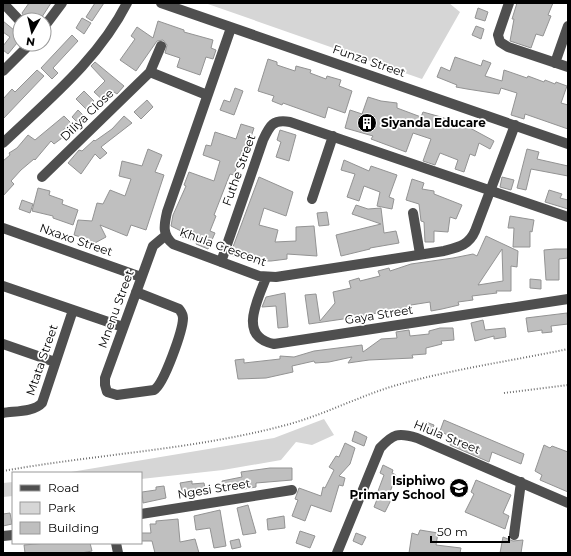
<svg xmlns="http://www.w3.org/2000/svg" width="571" height="556" font-family="Montserrat,sans-serif">
<style>
.green{fill:#d6d6d6}
.building{fill:#bfbfbf;stroke:#939393;fill-rule:evenodd}
.lines{fill:none;stroke-linecap:round;stroke-linejoin:round}
.path{stroke:#717171;stroke-width:2;stroke-dasharray:1 2;stroke-linecap:butt}
.minor{stroke:#4f4f4f;stroke-width:10}
.labels{text-anchor:middle;stroke-width:3.5;stroke-linejoin:round;paint-order:stroke}
.street-label{font-size:12px;fill:#000;stroke:#fff}
.poi-label{font-size:12px;font-weight:bold;fill:#000;stroke:#fff;text-anchor:start}
</style>
<rect width="100%" height="100%" fill="#fff"/>
<path class="green" d="M205,3H449L460,12L422,79Z
M324,419L334,435L312,445L296,442L281,460L223,470L141,479V473H65L274,438Z
M13,482V496L3,497V483Z"/>
<path class="building" d="M29,3H51L40,20H26L22,13Z
M95,3H104L92,21L86,17Z
M517,3H553L548,15L551,16L543,36L536,34L531,48L510,41L514,19H512Z
M478,8L488,12L485,21L475,18Z
M82,18L91,23L84,34L76,28Z
M3,21L20,35L21,44L17,43L8,54L3,50V46L10,37L3,32Z
M158,21L184,30V32L213,40L211,48L216,50L213,59L206,57L200,75L177,67L180,58L165,53L167,45L163,40L157,41L136,71L120,60L135,39L131,36L137,27L153,38Z
M476,26L484,29L481,39L472,35Z
M72,35L78,41L53,68L58,73L52,79L41,68Z
M455,57L481,66L483,60L491,63L485,76L502,81L504,70L527,78L528,76L544,82L545,80L555,84L556,82L567,86L561,103L568,105V129L525,114L524,119L511,115L517,93L501,88L499,94L467,89L456,87L457,85L437,77L441,67L450,71Z
M268,59L277,62V65L295,71L296,66L311,70L310,73L326,79L327,76L341,80L339,86L352,91L345,113L328,107L325,118L283,103L282,105L272,101L274,96L258,91Z
M95,62L124,86L117,94L114,92L105,102L94,92L105,81L91,66Z
M37,70L44,76L3,119V99L12,89L15,92Z
M235,88L243,91L234,115L220,110L224,100L230,102Z
M84,91L94,101L86,109L76,99Z
M368,97L381,101L397,103V108L421,117L423,112L441,117L470,128L494,141L490,149L479,143L475,156L470,154L464,172L455,169L458,160L440,153L435,165L423,161L431,139L413,133L406,152L371,139L373,136L345,128L350,110L362,114Z
M147,100L153,107L141,119L134,112Z
M78,110L84,116L78,123L72,117Z
M64,116L71,123L59,134L62,138L54,144L51,141L35,160L34,159L21,170L11,181L14,184L3,196V161L10,155L9,153L17,148L28,135L35,140Z
M124,116L132,123L101,147L107,153L100,159L95,154L81,174L68,163L79,150L82,151L94,140L95,141L112,129Z
M241,124L254,128L246,152L242,150L234,175L230,174L214,215L216,216L210,231L215,233L208,249L196,244L197,242L179,236L181,231L171,226L173,215L186,186L184,185L189,172L214,181L220,161L203,155L206,145L211,146L215,132L236,139Z
M280,130L296,135L289,161L276,157L281,142L277,140Z
M148,149L162,155L155,172L164,175L146,230L131,225L127,236L100,225L106,237L93,244L84,241V238L74,235L78,220L92,221L97,203L103,204L110,190L125,196L131,179L119,176L122,161L142,166Z
M527,149L539,152L537,159L568,166V176L531,169L526,190L517,188Z
M344,160L369,171L371,166L397,175L389,197L394,199L392,209L377,206L380,192L364,186L359,201L347,197L355,174L341,170Z
M259,177L293,192L286,216L264,208L259,225L278,230L275,242L296,241V227L314,226L317,256L287,254V259L271,261H256L230,255Z
M502,177L514,180L511,190L500,187Z
M412,179L424,183L422,189L434,191V194L462,205L456,219L450,217L448,232L434,231V242H425L424,222L421,221L419,204L406,200Z
M38,188L50,191L49,195L63,200L62,204L78,210L73,225L53,218V216L32,211Z
M549,190L562,194L560,198L568,200V209L545,202Z
M22,200L33,204L30,213L19,209Z
M356,205L368,209L381,208L384,233L396,231L399,243L370,248V249L341,256L336,235L381,224L352,214Z
M327,212L329,225L319,226L317,213Z
M510,216L534,220L532,232L530,231V247H513L514,228H508Z
M486,236L518,251L517,267L511,266V291H496L497,293L472,296L473,300L458,302L459,305L442,309L431,311L430,302L411,305L412,308L370,314L371,316L358,319L357,317L309,324L305,295L316,294L320,321L335,303L333,292L351,288L349,281L359,278L360,281L380,276L378,271L389,268L390,271L411,264L453,258L473,254L477,256ZM502,249L503,281L478,285Z
M555,249H568V258L559,259V280H546L544,250Z
M530,279L541,280V289L530,288Z
M285,293L288,327L278,328L276,306L262,307L266,297Z
M567,313L568,324L551,326L552,332L542,333V330L528,332L526,318Z
M483,320L485,330L505,328L506,337L494,339V336L475,341L471,323Z
M440,328H453L454,340L441,341L442,344L426,348V354L412,355L413,358L369,360L348,363L352,357L329,362L315,363L314,361L292,366L293,372L266,378L238,379L235,360L244,359V363L280,359V356L294,357L314,351L362,345L363,352L381,339L397,338L396,332L409,330L410,336L429,334V331Z
M444,420L524,454L521,464L492,452L489,462L450,445L453,438L440,431Z
M426,422L434,425L431,433L423,430Z
M355,431L367,437L364,446L352,441Z
M345,443L355,448L350,464L339,476L345,478L343,486L339,485L331,512L311,505L305,521L292,516L298,500L295,499L299,488L321,496L323,487L325,488L334,470L329,467L336,456L339,457Z
M544,445L550,448L552,446L568,452V492L540,480L542,475L535,471Z
M383,465L393,470L392,473L396,475L388,498L391,500L385,512L374,507L380,492L378,491L384,475L380,473Z
M270,468H292V480L256,483V487L244,489V487L224,491L222,481L242,477L241,472Z
M476,480L511,495L503,513L509,516L505,529L465,512L474,494L471,492Z
M192,481V484L204,483L206,494L196,495L195,493L183,495L180,483Z
M164,486L166,498L143,503L142,492L156,490V487Z
M248,505L256,533L243,535L237,508Z
M220,510L226,546L214,548L210,528L196,530L194,516Z
M10,513L12,524L3,526V514Z
M284,516L285,528L268,530L267,519Z
M178,519L180,542L195,539L199,553H155L152,541H141V533H151L150,524H156V521Z
M420,530L438,533L436,545L461,548L460,553H409L412,533L418,535Z
M300,531L315,536L310,548L296,543Z
M356,533L366,537L362,545L353,541Z
M503,537L513,541L523,540L521,553H500Z
M239,539L241,547L232,549L230,541Z
M47,543H90L92,551L81,553H25L24,545Z"/>
<g class="lines">
<path class="path" d="M504,393L568,385
M3,471C97,454 193,450 286,425C324,415 359,396 397,385C453,369 511,361 568,349"/>
<path class="minor" d="M3,3L20,21
M161,3L568,144
M509,3L498,35L500,42L508,47L568,67
M44,27L62,3
M231,28L167,212C164,225 162,235 173,244L259,276L276,277L444,251C459,247 469,245 475,231L515,125
M555,63L568,26
M3,71L30,44
M150,72L207,95
M3,143C48,100 98,60 127,3
M42,177L150,72L161,46
M312,199L333,136
M413,213L420,254
M3,228L141,277
M221,262L263,140C270,125 273,119 290,122L568,217
M266,278C257,301 238,337 274,344L568,299
M3,286L123,327
M136,292L179,309C181,312 183,314 183,318C183,330 164,384 154,390L117,395L107,392L105,385V378L153,246L165,236
M3,344L55,362
M3,413C14,411 34,412 42,403L73,310
M141,514L292,490
M514,535L521,482
M3,536L13,535
M116,543L118,553
M337,553L380,448C393,434 398,432 417,438L568,503"/>
</g>
<defs>
<symbol id="building-disc" viewBox="-11 -11 22 22"><circle r="9.5" fill="#000" stroke="#fff"/><path d="M-4-6H4V6H1V3H-1V6H-4ZM-2.5-4.3h1.7v1.8h-1.7ZM.8-4.3h1.7v1.8H.8ZM-2.5-1h1.7V.8h-1.7ZM.8-1h1.7V.8H.8Z" fill="#fff"/></symbol>
<symbol id="school-disc" viewBox="-11 -11 22 22"><circle r="9.5" fill="#000" stroke="#fff"/><path d="M0-5L7-2L0 1L-7-2ZM-4 1L0 2.5L4 1V4Q0 6-4 4Z" fill="#fff"/></symbol>
</defs>
<g fill-rule="evenodd">
<use href="#building-disc" x="356" y="112" width="22" height="22"/>
<use href="#school-disc" x="448" y="477" width="22" height="22"/>
</g>
<g class="labels">
<g class="street-label">
<text transform="translate(369 61) rotate(19)" y="4">Funza Street</text>
<text transform="translate(87 115) rotate(-44)" y="4">Diliya Close</text>
<text transform="translate(239 170) rotate(-70)" y="4">Futhe Street</text>
<text transform="translate(76 240) rotate(19)" y="4">Nxaxo Street</text>
<text transform="translate(223 247) rotate(20)" y="4">Khula Crescent</text>
<text transform="translate(116 309) rotate(-70)" y="4">Mnenu Street</text>
<text transform="translate(379 315) rotate(-9)" y="4">Gaya Street</text>
<text transform="translate(42 360) rotate(-71)" y="4">Mtata Street</text>
<text transform="translate(447 437) rotate(22)" y="4">Hlula Street</text>
<text transform="translate(214 489) rotate(-9)" y="4">Ngesi Street</text>
</g>
<g class="poi-label">
<text x="381" y="127">Siyanda Educare</text>
<text x="445" y="485" text-anchor="end">Isiphiwo<tspan x="445" dy="14">Primary School</tspan></text>
</g>
</g>
<rect width="571" height="556" fill="none" stroke="#000000" stroke-width="8"/>
<rect x="12" y="472" width="130" height="72" fill="#ffffff" stroke="#999999"/>
<rect x="20" y="485" width="20" height="6" fill="#4f4f4f" stroke="#999999"/>
<text x="48" y="492" font-size="12" fill="#000000">Road</text>
<rect x="20" y="502" width="20" height="12" fill="#d6d6d6" stroke="#999999"/>
<text x="48" y="512" font-size="12" fill="#000000">Park</text>
<rect x="20" y="522" width="20" height="12" fill="#bfbfbf" stroke="#999999"/>
<text x="48" y="532" font-size="12" fill="#000000">Building</text>
<g transform="translate(32 32) rotate(188)"><circle r="19" fill="#ffffff" stroke="#999999"/>
<path d="M0-3L7 15L0 10L-7 15Z" fill="#000000"/>
<text y="-6" font-size="11" font-weight="bold" text-anchor="middle" fill="#000000">N</text>
</g>
<path d="M431 536v6h78v-6" fill="none" stroke="#000000" stroke-width="2"/>
<text x="437" y="536" font-size="12" fill="#000000" stroke="#ffffff" stroke-width="3" paint-order="stroke">50 m</text>
</svg>
